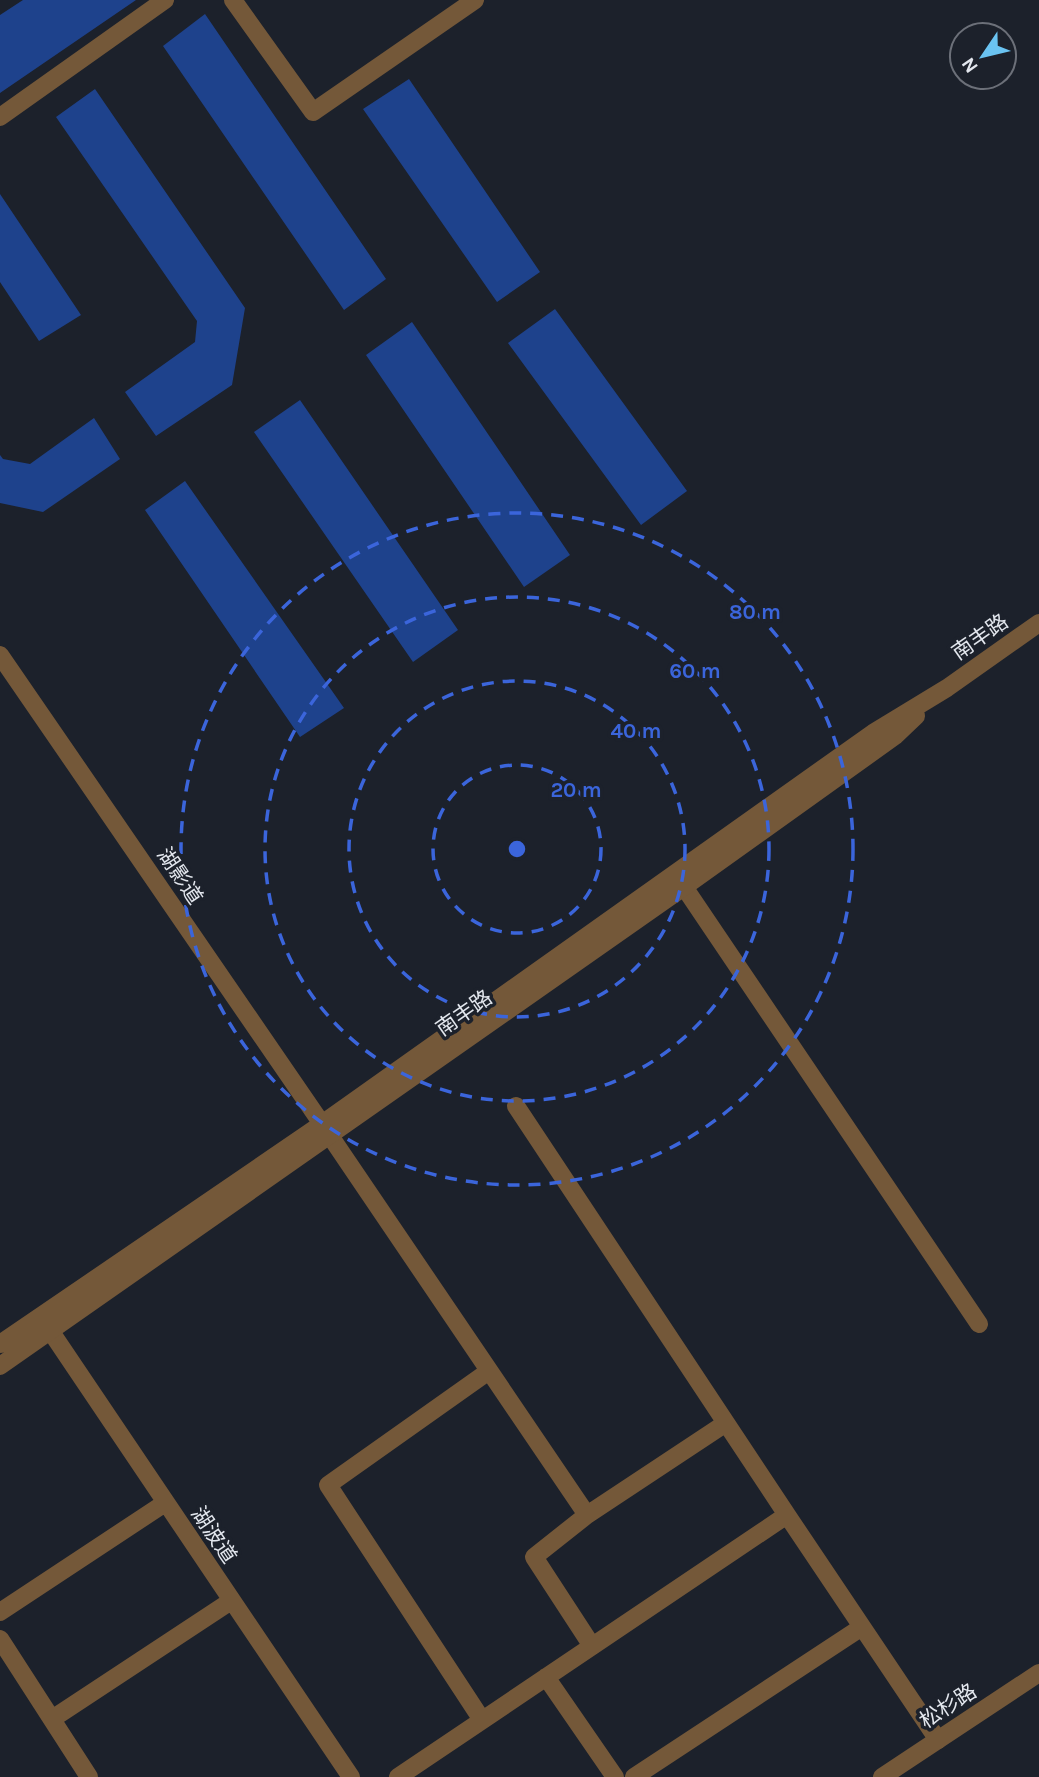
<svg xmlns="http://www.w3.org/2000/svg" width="1039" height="1777" font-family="Karla,'Noto Sans SC',sans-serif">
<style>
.building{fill:#1e428c}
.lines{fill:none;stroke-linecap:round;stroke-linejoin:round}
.minor{stroke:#745839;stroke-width:18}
.tertiary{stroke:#745839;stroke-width:18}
.ring{fill:none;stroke:#3b65db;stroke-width:3.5;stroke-dasharray:12 9}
.labels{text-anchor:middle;stroke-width:7;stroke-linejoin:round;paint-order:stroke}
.street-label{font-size:21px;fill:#e3e7ee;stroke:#1c212b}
.centre{fill:#3b65db;stroke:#1c212b;stroke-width:3.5}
.ring-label{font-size:21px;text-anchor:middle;font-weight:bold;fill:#3b65db;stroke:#1c212b;stroke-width:7;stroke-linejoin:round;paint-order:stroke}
</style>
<rect width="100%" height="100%" fill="#1c212b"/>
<path class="building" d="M23,0H136L0,93V15Z
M205,14L386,279L344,310L163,46Z
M409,79L540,272L497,302L363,109Z
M95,89L245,308L232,385L156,436L125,392L195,342L197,321L56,117Z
M0,194L81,315L39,341L0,282Z
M555,309L687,491L641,525L508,343Z
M412,322L570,555L524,587L366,355Z
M300,400L458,630L413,662L254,432Z
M94,418L120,459L43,512L0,503V455L3,459L30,464Z
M185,481L344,708L300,737L145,510Z"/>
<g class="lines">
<path class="minor" d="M233,0L313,112L475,0
M0,117L165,0
M676,875L979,1324
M516,1106L787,1515
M322,1124L587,1515
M43,1320L351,1777
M0,1612L165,1503
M0,1639L89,1777
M592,1646L534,1557L587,1515L726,1423
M546,1677L615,1777
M52,1719L231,1601
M482,1720L328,1485L489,1371
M398,1777L787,1515L938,1740
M634,1777L862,1627"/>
<path class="tertiary" d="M0,655L322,1124
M0,1344L322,1124L873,733L947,688L1039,623
M0,1366L684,887L895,736L916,716
M882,1777L1039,1673"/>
</g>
<g class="ring">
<circle cx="517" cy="849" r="84"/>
<circle cx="517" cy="849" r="168"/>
<circle cx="517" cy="849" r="252"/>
<circle cx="517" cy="849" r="336"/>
</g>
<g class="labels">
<g class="street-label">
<text transform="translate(980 637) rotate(-35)" y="7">南丰路</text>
<text transform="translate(180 876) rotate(56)" y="7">湖影道</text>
<text transform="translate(464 1013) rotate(-35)" y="7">南丰路</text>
<text transform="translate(214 1535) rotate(56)" y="7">湖波道</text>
<text transform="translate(948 1706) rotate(-33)" y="7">松杉路</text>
</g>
</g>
<circle cx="517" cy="849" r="10" class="centre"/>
<g class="ring-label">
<text x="755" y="619">80 m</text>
<text x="695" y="678">60 m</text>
<text x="636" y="738">40 m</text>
<text x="576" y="797">20 m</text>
</g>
<g transform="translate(983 56) rotate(235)"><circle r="33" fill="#1c212b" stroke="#6c7079" stroke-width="2"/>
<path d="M0-5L12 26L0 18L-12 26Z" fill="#6ac3f1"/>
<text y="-10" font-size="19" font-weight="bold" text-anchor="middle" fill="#e3e7ee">N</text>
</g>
</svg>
